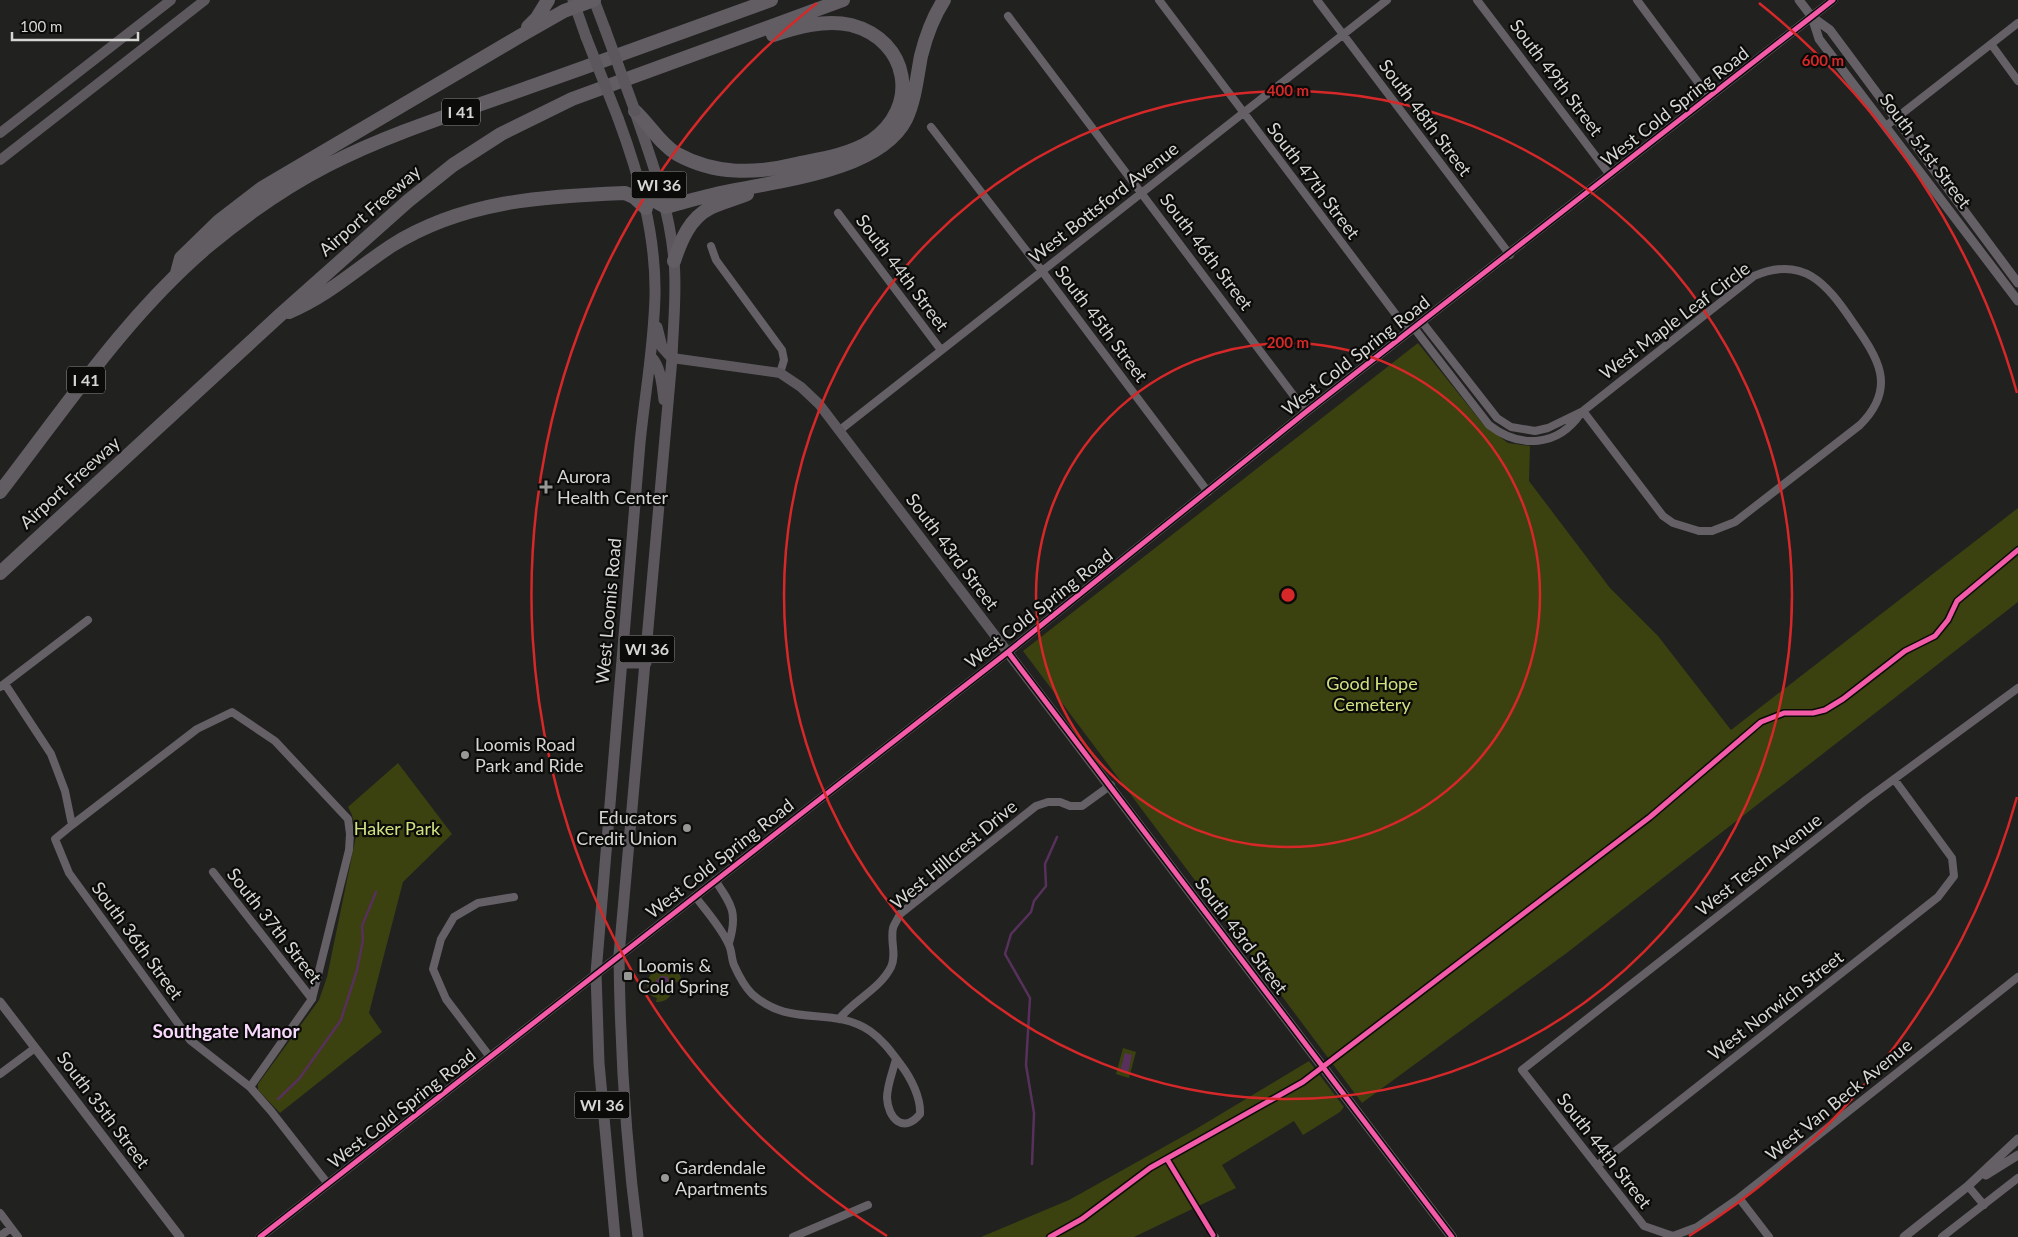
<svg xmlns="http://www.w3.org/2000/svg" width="2018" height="1237" font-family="Lato,sans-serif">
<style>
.green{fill:#3b410f}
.water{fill:#58305c}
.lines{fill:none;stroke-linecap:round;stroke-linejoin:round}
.stream{stroke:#58305c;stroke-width:2.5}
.minor{stroke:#655f66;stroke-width:8}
.tertiary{stroke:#655f66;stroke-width:9}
.secondary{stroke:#5d585d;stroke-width:10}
.primary{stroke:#5c575c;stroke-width:11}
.motorway{stroke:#625d63;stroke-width:14}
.primary-bridge{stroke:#5c575c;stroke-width:11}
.cycleway-casing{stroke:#0b0b0a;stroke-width:8}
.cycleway{stroke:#f35aa7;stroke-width:5}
.ring{fill:none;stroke:#d62828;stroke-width:2.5}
.poi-dot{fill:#979795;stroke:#0b0b0a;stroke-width:2}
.labels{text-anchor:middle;stroke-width:4.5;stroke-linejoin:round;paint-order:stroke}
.shield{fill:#0b0b0a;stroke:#999997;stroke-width:1}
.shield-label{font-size:16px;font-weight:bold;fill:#d6d6d4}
.street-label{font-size:18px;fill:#d6d6d4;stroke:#0b0b0a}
.poi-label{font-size:18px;fill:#d6d6d4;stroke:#0b0b0a;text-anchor:start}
.park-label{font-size:18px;fill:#d1e17f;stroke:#0b0b0a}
.neighbourhood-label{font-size:19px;font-weight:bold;fill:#f8d8fc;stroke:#0b0b0a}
.centre{fill:#d62828;stroke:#0b0b0a;stroke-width:2.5}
.ring-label{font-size:15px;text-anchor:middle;font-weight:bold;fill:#d62828;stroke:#0b0b0a;stroke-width:4.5;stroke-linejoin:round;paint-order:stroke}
</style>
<rect width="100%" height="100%" fill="#212120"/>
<path class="green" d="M1418,343L1483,424L1508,443L1530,446L1529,481L1610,588L1658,636L1731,730L2018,508V602L1568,952L1362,1103L1023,651Z
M398,763L452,834L403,882L369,1013L382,1032L280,1113L258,1090V1084L319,1000L327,977L356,836L352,815L348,807Z
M677,966L682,981L674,983C672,995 669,1002 656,1002L657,998L652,996L647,986C648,966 664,972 677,966Z
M1123,1048L1136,1052L1129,1078L1116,1074Z
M1309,1061L1344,1107L1340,1112L1303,1135L1294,1121L1222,1165L1236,1188L1134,1237H981L1069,1200L1196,1129Z"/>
<path class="water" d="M661,976L668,977L669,981L658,989L654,983Z
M1125,1053L1132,1055L1128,1073L1120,1071Z"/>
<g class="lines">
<path class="stream" d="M278,1099L299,1079L341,1020L357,970L363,940L362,926L376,892
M1032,1164L1034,1113L1026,1065L1030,998L1005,954L1011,934L1031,912L1034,901L1046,886L1045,864L1057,837"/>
<path class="minor" d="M1159,0L1409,332
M1317,0L1510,255
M1477,0L1610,175
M1637,0L1709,97
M1008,16L1306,412
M1991,44L2018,81
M1886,126L2018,23
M931,127L1042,271L1208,492
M838,213L941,350
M711,246L716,260L782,350L784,360L780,373
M1422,322L1497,418L1511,427L1535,431L1548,428L1583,411L1754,276C1803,255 1826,283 1852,321C1878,358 1898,387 1860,425L1735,522L1712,531H1699L1673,523L1663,516L1583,411
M1414,328L1489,425C1520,449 1558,447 1581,413
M840,430L1387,0
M5,684L51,754L65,791L72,825L55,839L69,873L190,1040L250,1087L271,1111L328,1184
M0,687L88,620
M2018,688L1867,799L1522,1070L1644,1226L1673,1236L1697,1227L1739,1198L2018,977
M72,825L197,729L232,712L275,741L348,819L350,834L349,850L312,999L250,1087
M213,872L312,999
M715,880C732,905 738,913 729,943
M695,896C706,911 720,926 728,943C732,949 731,958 734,965C738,974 745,987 752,994C791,1029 831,1005 870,1031C883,1040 892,1053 901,1065C911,1078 921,1098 920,1114C904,1134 888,1119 887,1098C887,1085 893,1071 896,1059
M839,1019C854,1000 880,989 891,967C897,954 890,942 893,928C894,924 898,919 900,914L1036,806L1048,802H1060L1070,806H1082L1111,785
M490,1057L446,999L433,969L441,939L454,917L478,903L514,897
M0,1074L35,1048
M1598,1165L1938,897L1954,876L1952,858L1894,779
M1968,1186L1984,1205
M1739,1198L1769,1237
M0,1213L18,1237
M1213,1235L1215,1237
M0,1236L11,1228
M793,1237L868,1205
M1942,1237L2018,1178"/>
<path class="tertiary" d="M1799,0L1812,17L1830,30L2018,283
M1812,17L1819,39L2018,301
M0,1002L180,1237
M1986,1175L2018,1155
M260,1237L1008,652L1306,412L1833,0
M1904,1237L1968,1186L2018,1139"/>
<path class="secondary" d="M0,133L171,0
M0,160L205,0
M672,358L780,373L801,387L819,404L1452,1237"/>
<path class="primary" d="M573,0L586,37
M594,0L605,29
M635,112C652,161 670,210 674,261C677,293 673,326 672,358L619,955C620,1049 626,1144 638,1237
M657,327L662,347L672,358
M651,357C661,367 662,385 664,400
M622,663H646
M615,1237L599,1063L596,973L640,443C645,393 654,345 655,295C656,234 639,175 618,118"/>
<path class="motorway" d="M528,27L537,18L548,0
M635,111C650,125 660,144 677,154C715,175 755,174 796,164C821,159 849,155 871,141C921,107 909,40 851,25C825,19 797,27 773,35
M640,185L655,201L666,207C685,202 705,196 725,192C777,181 880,171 906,119C915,100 917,77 921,56C926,36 933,17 944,0
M674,261C681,240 690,218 710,208C722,202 735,199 747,194
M177,273L181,258L219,221L262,188L520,36L564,11L594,0
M289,312C329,295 356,269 391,246C462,201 543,196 625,193L634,197L646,208
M0,492C65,408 126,316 207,247C244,216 285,187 328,165C394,131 466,110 535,85C614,57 693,28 771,0
M0,573L279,316L408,201L453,165L501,134L572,99L843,0"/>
<path class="primary-bridge" d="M605,29L635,111
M586,37L618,118"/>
<defs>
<path id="cycleway" d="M1008,652L1452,1237
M1167,1159L1213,1235
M260,1237L1008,652L1306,412L1833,0
M1050,1237L1082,1219L1150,1168L1303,1082L1650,817L1761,722L1784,713H1813L1825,710L1843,699L1905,651L1935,636L1948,620L1957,601L2018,550"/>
</defs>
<use href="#cycleway" class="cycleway-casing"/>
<use href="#cycleway" class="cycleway"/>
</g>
<g class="ring">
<circle cx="1288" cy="595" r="252"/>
<circle cx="1288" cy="595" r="504"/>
<path d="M2017 797A756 756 0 0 1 1689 1236M887 1236A756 756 0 0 1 817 3M1759 3A756 756 0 0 1 2017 393"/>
</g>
<g class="poi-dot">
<path d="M543.5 479.5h5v5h5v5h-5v5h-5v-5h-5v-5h5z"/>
<circle cx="465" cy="755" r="5"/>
<circle cx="687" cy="828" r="5"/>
<rect x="623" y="971" width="10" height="10" rx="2.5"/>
<circle cx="665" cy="1178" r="5"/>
</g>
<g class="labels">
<g class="shield">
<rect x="442" y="98.5" width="38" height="27" rx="4"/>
<rect x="631.5" y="171.5" width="55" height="27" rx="4"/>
<rect x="67" y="366.5" width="38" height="27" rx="4"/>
<rect x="619.5" y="635.5" width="55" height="27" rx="4"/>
<rect x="574.5" y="1091.5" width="55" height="27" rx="4"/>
</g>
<g class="shield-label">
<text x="461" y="118">I 41</text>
<text x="659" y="191">WI 36</text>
<text x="86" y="386">I 41</text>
<text x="647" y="655">WI 36</text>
<text x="602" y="1111">WI 36</text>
</g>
<g class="street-label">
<text transform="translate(1556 78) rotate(53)" y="6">South 49th Street</text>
<text transform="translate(1675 107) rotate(-38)" y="6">West Cold Spring Road</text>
<text transform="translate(1425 118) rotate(53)" y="6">South 48th Street</text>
<text transform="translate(1925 151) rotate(53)" y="6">South 51st Street</text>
<text transform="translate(1313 181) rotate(53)" y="6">South 47th Street</text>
<text transform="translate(1104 203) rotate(-38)" y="6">West Bottsford Avenue</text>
<text transform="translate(370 211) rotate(-41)" y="6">Airport Freeway</text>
<text transform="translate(1206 252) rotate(53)" y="6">South 46th Street</text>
<text transform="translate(902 273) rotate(53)" y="6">South 44th Street</text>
<text transform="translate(1675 321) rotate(-37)" y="6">West Maple Leaf Circle</text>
<text transform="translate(1101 324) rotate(53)" y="6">South 45th Street</text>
<text transform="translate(1356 356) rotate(-38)" y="6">West Cold Spring Road</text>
<text transform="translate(70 483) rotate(-42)" y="6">Airport Freeway</text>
<text transform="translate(952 552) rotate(53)" y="6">South 43rd Street</text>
<text transform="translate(1039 609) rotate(-38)" y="6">West Cold Spring Road</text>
<text transform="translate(609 611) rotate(-85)" y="6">West Loomis Road</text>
<text transform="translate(954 855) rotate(-40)" y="6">West Hillcrest Drive</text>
<text transform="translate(720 859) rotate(-38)" y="6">West Cold Spring Road</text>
<text transform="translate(1759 865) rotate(-38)" y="6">West Tesch Avenue</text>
<text transform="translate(274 926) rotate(52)" y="6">South 37th Street</text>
<text transform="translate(1241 936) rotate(53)" y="6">South 43rd Street</text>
<text transform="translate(137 941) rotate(54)" y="6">South 36th Street</text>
<text transform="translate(1776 1006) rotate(-38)" y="6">West Norwich Street</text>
<text transform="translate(1839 1100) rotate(-39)" y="6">West Van Beck Avenue</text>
<text transform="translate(402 1109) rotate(-38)" y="6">West Cold Spring Road</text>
<text transform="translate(103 1110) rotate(53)" y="6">South 35th Street</text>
<text transform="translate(1604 1151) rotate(52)" y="6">South 44th Street</text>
</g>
<g class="poi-label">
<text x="557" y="483">Aurora<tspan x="557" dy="21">Health Center</tspan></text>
<text x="475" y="751">Loomis Road<tspan x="475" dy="21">Park and Ride</tspan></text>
<text x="677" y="824" text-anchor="end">Educators<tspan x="677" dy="21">Credit Union</tspan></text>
<text x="638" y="972">Loomis &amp;<tspan x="638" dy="21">Cold Spring</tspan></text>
<text x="675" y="1174">Gardendale<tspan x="675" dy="21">Apartments</tspan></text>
</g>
<g class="park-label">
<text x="1372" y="690">Good Hope<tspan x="1372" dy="21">Cemetery</tspan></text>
<text x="397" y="835">Haker Park</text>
</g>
<g class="neighbourhood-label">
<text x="226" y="1038">Southgate Manor</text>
</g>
</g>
<circle cx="1288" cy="595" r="8" class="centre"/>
<g class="ring-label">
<text x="1823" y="66">600 m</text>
<text x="1288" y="96">400 m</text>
<text x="1288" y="348">200 m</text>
</g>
<path d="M12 32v8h126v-8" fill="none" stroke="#d6d6d4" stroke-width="2.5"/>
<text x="20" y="32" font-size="15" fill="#d6d6d4" stroke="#0b0b0a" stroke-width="4" paint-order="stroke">100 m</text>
</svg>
